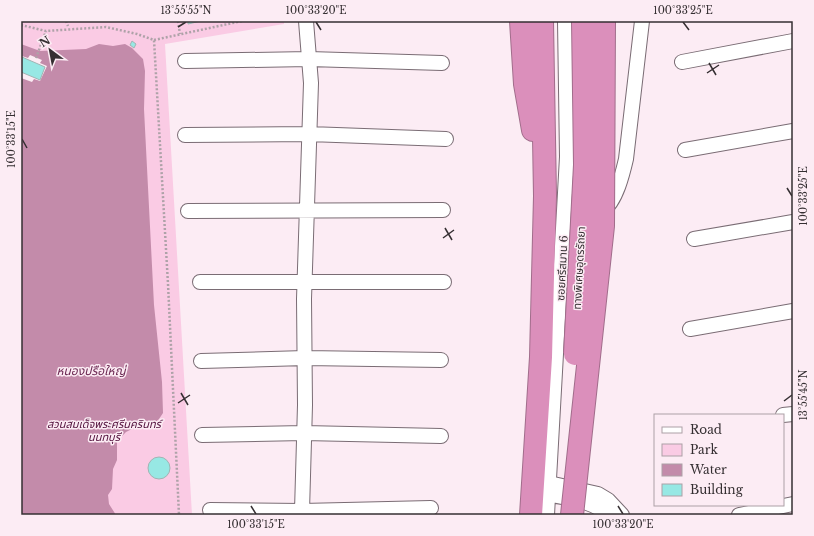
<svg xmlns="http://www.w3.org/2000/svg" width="814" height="536" font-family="'Libre Baskerville','Noto Sans Thai',serif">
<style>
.green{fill:#facbe4}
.water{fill:#c38baa}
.pier{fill:#fcecf4}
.building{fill:#97e8e4;stroke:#a1b4b3}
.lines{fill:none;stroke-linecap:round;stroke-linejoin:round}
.minor-casing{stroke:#7a6c74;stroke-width:16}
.motorway-casing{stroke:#a16d8b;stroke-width:24}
.path{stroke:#aea2a8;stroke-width:2.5;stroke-dasharray:2 2;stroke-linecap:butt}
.minor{stroke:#fff;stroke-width:14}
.motorway{stroke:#db8fbb;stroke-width:22}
.motorway-bridge-casing{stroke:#a16d8b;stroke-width:24;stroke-linecap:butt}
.motorway-bridge{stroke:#db8fbb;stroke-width:22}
.ticks{fill:none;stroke:#352f32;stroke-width:1.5}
.labels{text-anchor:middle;stroke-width:3;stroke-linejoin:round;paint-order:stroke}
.street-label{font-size:11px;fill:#352f32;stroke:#fcecf4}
.park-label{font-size:11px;font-style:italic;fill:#53113d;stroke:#fcecf4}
.water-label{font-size:12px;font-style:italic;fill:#6c2953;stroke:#fcecf4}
.neatline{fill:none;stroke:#352f32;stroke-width:1.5}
.ticks-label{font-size:10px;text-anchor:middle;fill:#352f32}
</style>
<rect width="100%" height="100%" fill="#fcecf4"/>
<path class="green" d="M21,21H284V24L165,44L192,515H21Z"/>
<path class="water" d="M21,44L40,51L86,49L99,44L113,46L125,44L132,48L143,59L145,71L144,109L154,305L162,382L163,413L159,419L152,425L136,427L126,432L117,441V460L113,469L112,489L108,495L109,504L116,515H21Z"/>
<path class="pier" d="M30,55L42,60L40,63L47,66L40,81L34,79L32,82L21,78V57L22,56L28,58Z"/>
<path class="building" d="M188,21H201L188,24Z
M132,41L136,44L134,48L130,45Z
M22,57L45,67L40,80L21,72Z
M148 468a11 11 0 1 1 22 0a11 11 0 1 1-22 0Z"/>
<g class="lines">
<defs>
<path id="minor" d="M306,21L311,83L304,299L305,405L302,511L431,508
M185,61L309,59L442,63
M682,62L793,41
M185,135L309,134L446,139
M685,150L793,131
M603,210C616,202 623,172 626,159L642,21
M188,211L443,210
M694,239L793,222
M200,282H444
M690,329L793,311
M201,361L305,358L441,360
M783,415L793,414
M202,435L304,433L441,436
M549,483L598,494L608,500L622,515
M548,494C567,499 593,500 607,515
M210,510L302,511
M547,515L567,157L565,21
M739,515L793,504"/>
<path id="motorway" d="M521,21L525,84L533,130
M531,515L541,357L545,196L542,21"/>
</defs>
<use href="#minor" class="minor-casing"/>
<use href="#motorway" class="motorway-casing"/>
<path class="path" d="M66,21L68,26
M178,21L180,34
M21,25L46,31L106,27L137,34L154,40L168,284L179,515
M154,40L242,21
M36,58L46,31"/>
<use href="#minor" class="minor"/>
<use href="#motorway" class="motorway"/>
<defs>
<path id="motorway-bridge" d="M575,354L585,165L583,21
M572,515L603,226L604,21"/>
</defs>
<use href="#motorway-bridge" class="motorway-bridge-casing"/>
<use href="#motorway-bridge" class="motorway-bridge"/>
</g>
<path class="ticks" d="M316,22L321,30M683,22L689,30M178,27L186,22M709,63L716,75M707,73L719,65M22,139L27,148M787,188L792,196M445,228L452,240M443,238L454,230M181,393L188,405M784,401L792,395M178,403L190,395M251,506L256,514M618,506L623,514"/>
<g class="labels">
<g class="street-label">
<text transform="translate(562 268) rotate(-87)" y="4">ซอยศรีสมาน 6</text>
<text transform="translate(579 268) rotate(-87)" y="4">ทางพิเศษอุดรรัถยา</text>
</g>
<g class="park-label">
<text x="104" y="428">สวนสมเด็จพระศรีนครินทร์<tspan x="104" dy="13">นนทบุรี</tspan></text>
</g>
<g class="water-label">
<text x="91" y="375">หนองปรือใหญ่</text>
</g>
</g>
<rect width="814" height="536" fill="none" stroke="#fcecf4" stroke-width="44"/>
<rect x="654" y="414" width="130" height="92" fill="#fcecf4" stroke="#aca0a6"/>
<rect x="662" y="427" width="20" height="6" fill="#ffffff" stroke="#aca0a6"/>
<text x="690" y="434" font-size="12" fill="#352f32">Road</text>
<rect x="662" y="444" width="20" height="12" fill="#facbe4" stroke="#aca0a6"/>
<text x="690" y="454" font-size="12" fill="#352f32">Park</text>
<rect x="662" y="464" width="20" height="12" fill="#c38baa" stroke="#aca0a6"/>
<text x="690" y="474" font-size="12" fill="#352f32">Water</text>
<rect x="662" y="484" width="20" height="12" fill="#97e8e4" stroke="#aca0a6"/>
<text x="690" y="494" font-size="12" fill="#352f32">Building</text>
<g transform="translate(50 50) rotate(328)" stroke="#fcecf4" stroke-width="3" paint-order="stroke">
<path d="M0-3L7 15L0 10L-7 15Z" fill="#352f32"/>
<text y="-6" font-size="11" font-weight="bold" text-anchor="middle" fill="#352f32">N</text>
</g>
<rect x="22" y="22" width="770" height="492" class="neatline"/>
<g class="ticks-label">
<text x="186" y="14">13°55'55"N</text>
<text x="316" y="14">100°33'20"E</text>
<text x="683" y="14">100°33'25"E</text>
<text transform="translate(11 139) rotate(-90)" y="4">100°33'15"E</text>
<text transform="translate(803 196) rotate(-90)" y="4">100°33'25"E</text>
<text transform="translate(803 395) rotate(-90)" y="4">13°55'45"N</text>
<text x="256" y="528">100°33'15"E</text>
<text x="623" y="528">100°33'20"E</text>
</g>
</svg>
